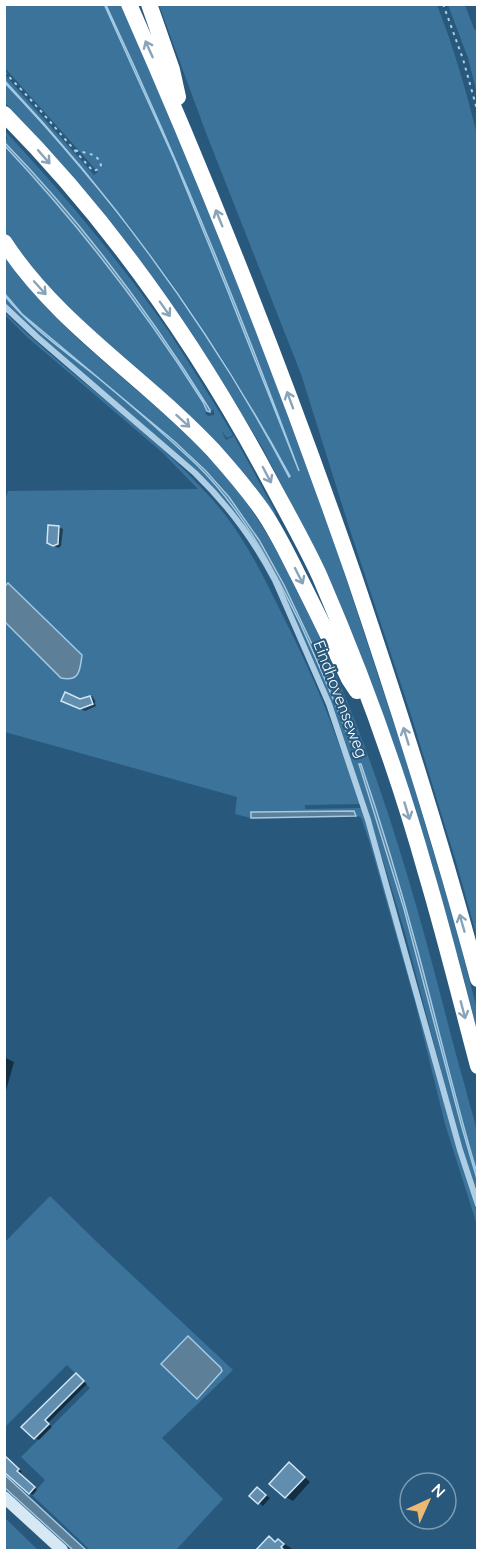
<svg xmlns="http://www.w3.org/2000/svg" width="482" height="1555" font-family="Quicksand,sans-serif">
<style>
.green{fill:#3c739b;fill-rule:evenodd}
.water{fill:#5d7f98;stroke:#a2cae5;stroke-width:1.5}
.shadow{fill:#0007}
.building{fill:#618dae;stroke:#d0e5f4;stroke-width:1.5}
.lines{fill:none;stroke-linecap:round;stroke-linejoin:round}
.path{stroke:#aecee5;stroke-width:2;stroke-dasharray:3 4.5;stroke-linecap:butt}
.street{stroke:#aecee5;stroke-width:6}
.secondary{stroke:#d7e8f5;stroke-width:12}
.highway{stroke:#fff;stroke-width:16}
.oneway{stroke:#89a4b8}
.labels{text-anchor:middle;stroke-width:4.5;stroke-linejoin:round;paint-order:stroke}
.street-label{font-size:16px;fill:#fff;stroke:#28597d}
</style>
<rect width="100%" height="100%" fill="#28597d"/>
<path class="green" d="M4,5H105L173,158L155,113L106,5H122L226,250L326,518L405,757L454,921L477,1009V1031L459,960L297,515L262,447L221,380L24,123L5,103V83L79,166L154,261L209,341L273,446C202,313 108,191 5,81V75L94,175L98,172L5,68ZM176,164L237,309L297,466L245,332Z
M159,5H437C454,48 467,93 478,139L477,937L457,865L411,715L350,530L301,374L206,133Z
M448,5H465L474,29L477,31V94L468,58Z
M4,130C63,193 118,259 167,329C190,364 212,399 233,435L227,438L221,430L226,440L234,436L276,513L275,514L295,554L271,515L77,321L5,235V146C63,208 118,274 166,345C180,366 197,387 207,411L205,413L208,416L214,415V410L210,411C151,315 83,223 5,143L7,138L5,135Z
M4,257C30,290 57,320 87,347C139,393 195,436 238,491C267,529 288,572 309,615C368,737 407,866 441,997C449,1028 457,1059 466,1090C469,1105 476,1121 477,1136C479,1148 477,1161 477,1174L462,1121L406,910L359,764L417,954L461,1124L477,1179V1195L454,1120L405,933L365,801L334,716L298,634L270,578L240,526L205,483L5,305V296C29,324 58,345 86,369C123,399 161,431 196,464C242,509 272,566 300,623C319,664 337,706 353,749L356,748C347,714 329,680 314,647C288,592 262,538 224,490C202,463 174,441 148,418C107,383 64,349 22,314L5,295Z
M5,313C71,377 149,429 211,498C241,531 261,571 280,610C296,642 311,673 324,705C337,738 349,771 360,804L305,805V809L361,808C405,942 436,1079 477,1213V1225L445,1124L415,1002L370,844L361,817L356,816L354,811L251,812V818L235,814L237,797L5,732L4,622L61,678L82,655L9,583L5,586L4,504L8,491L198,489L163,453L26,336L5,315ZM66,693L80,699L87,696H93L96,702L80,709L62,701Z
M50,1196L102,1247L233,1370L162,1438L223,1499L176,1550H90L32,1495L45,1480L21,1457L90,1388L67,1365L5,1427V1242Z
M5,1518L38,1550H5Z"/>
<path class="water" d="M105,6L106,5C177,157 241,313 299,471L225,284L174,159Z
M5,81C117,200 212,333 290,476L289,477C214,333 116,200 5,83Z
M5,143C83,223 151,315 210,410V412L207,411L203,402C145,310 79,225 5,146Z
M5,294L22,314L174,441L206,471L229,497L259,540L284,585L329,680L356,748L353,749C337,706 319,665 300,623C272,566 242,509 196,464C164,434 131,405 97,377C65,351 31,328 5,296Z
M8,583L82,655C80,670 80,682 61,678L5,622V586Z
M359,764H361C382,826 401,889 418,952C438,1026 455,1100 477,1173V1179L461,1124L404,909Z
M354,811L356,816L251,818V812Z
M188,1336L221,1368L222,1371L197,1399L161,1364Z
M6,1476L86,1550H73L5,1488V1478Z"/>
<path class="shadow" d="M58,527L63,529L61,546L58,548L49,542Z
M90,697L94,700L96,706L85,711L67,703Z
M6,1058L14,1062L4,1098V1064Z
M76,1374L87,1384L48,1423L52,1427L39,1440L35,1438L23,1427Z
M4,1456L22,1472L19,1474L37,1490L33,1495L29,1493Z
M289,1464L296,1468L310,1482L293,1501L286,1497L271,1483Z
M257,1489L270,1498L263,1506L251,1496Z
M269,1538L276,1542L278,1540L294,1550H261Z"/>
<path class="building" d="M48,525L59,526L58,544L53,546L47,543Z
M65,692L80,699L90,696L93,704L80,709L61,701Z
M76,1373L84,1381L45,1420L49,1424L34,1439L21,1427Z
M4,1455L19,1469L17,1471L35,1487L29,1494L4,1472Z
M289,1462L305,1477L285,1498L269,1484Z
M257,1487L266,1495L258,1504L249,1496Z
M269,1536L275,1542L278,1539L284,1544L281,1547L285,1551H255Z"/>
<g class="lines">
<path class="path" d="M443,4L463,59L478,113
M4,72C36,103 63,138 93,171L99,169L101,165C97,152 86,154 75,150"/>
<path class="street" d="M4,306L37,337L195,473C227,504 254,540 275,580L329,704L368,820L460,1150L478,1205"/>
<path class="secondary" d="M4,1497L62,1550"/>
<path class="highway" d="M129,4C212,192 287,383 354,576C399,709 442,843 478,979
M149,4L172,70L178,97
M4,114C111,222 199,348 270,481C287,513 305,544 320,577C361,672 398,773 426,873C445,937 461,1002 478,1066
M4,242C59,326 146,378 213,450C230,469 247,489 262,510C276,530 286,551 297,573C315,608 332,644 349,679L357,691"/>
</g>
<defs><path id="oneway-shaft" d="M-6 0H5M1.5-3L5.5 0L1.5 3" fill="none" stroke-width="1.6" stroke-linecap="round" stroke-linejoin="round" transform="scale(1.5)"/></defs>
<g class="oneway">
<use href="#oneway-shaft" transform="translate(149 49) rotate(-114)"/>
<use href="#oneway-shaft" transform="translate(44 157) rotate(49)"/>
<use href="#oneway-shaft" transform="translate(219 218) rotate(-112)"/>
<use href="#oneway-shaft" transform="translate(40 288) rotate(48)"/>
<use href="#oneway-shaft" transform="translate(165 309) rotate(55)"/>
<use href="#oneway-shaft" transform="translate(290 400) rotate(-110)"/>
<use href="#oneway-shaft" transform="translate(183 421) rotate(42)"/>
<use href="#oneway-shaft" transform="translate(267 475) rotate(62)"/>
<use href="#oneway-shaft" transform="translate(299 576) rotate(63)"/>
<use href="#oneway-shaft" transform="translate(406 736) rotate(-107)"/>
<use href="#oneway-shaft" transform="translate(407 811) rotate(73)"/>
<use href="#oneway-shaft" transform="translate(462 923) rotate(-106)"/>
<use href="#oneway-shaft" transform="translate(463 1010) rotate(75)"/>
</g>
<g class="labels">
<g class="street-label">
<text transform="translate(341 699) rotate(69)" y="6">Eindhovenseweg</text>
</g>
</g>
<rect width="482" height="1555" fill="none" stroke="#ffffff" stroke-width="12"/>
<g transform="translate(428 1501) rotate(45)"><circle r="28" fill="#28597d" stroke="#7e9bb1" stroke-width="1.5"/>
<path d="M0-4.5L10 22L0 15L-10 22Z" fill="#ecb974"/>
<text y="-9" font-size="16" font-weight="bold" text-anchor="middle" fill="#ffffff">N</text>
</g>
</svg>
